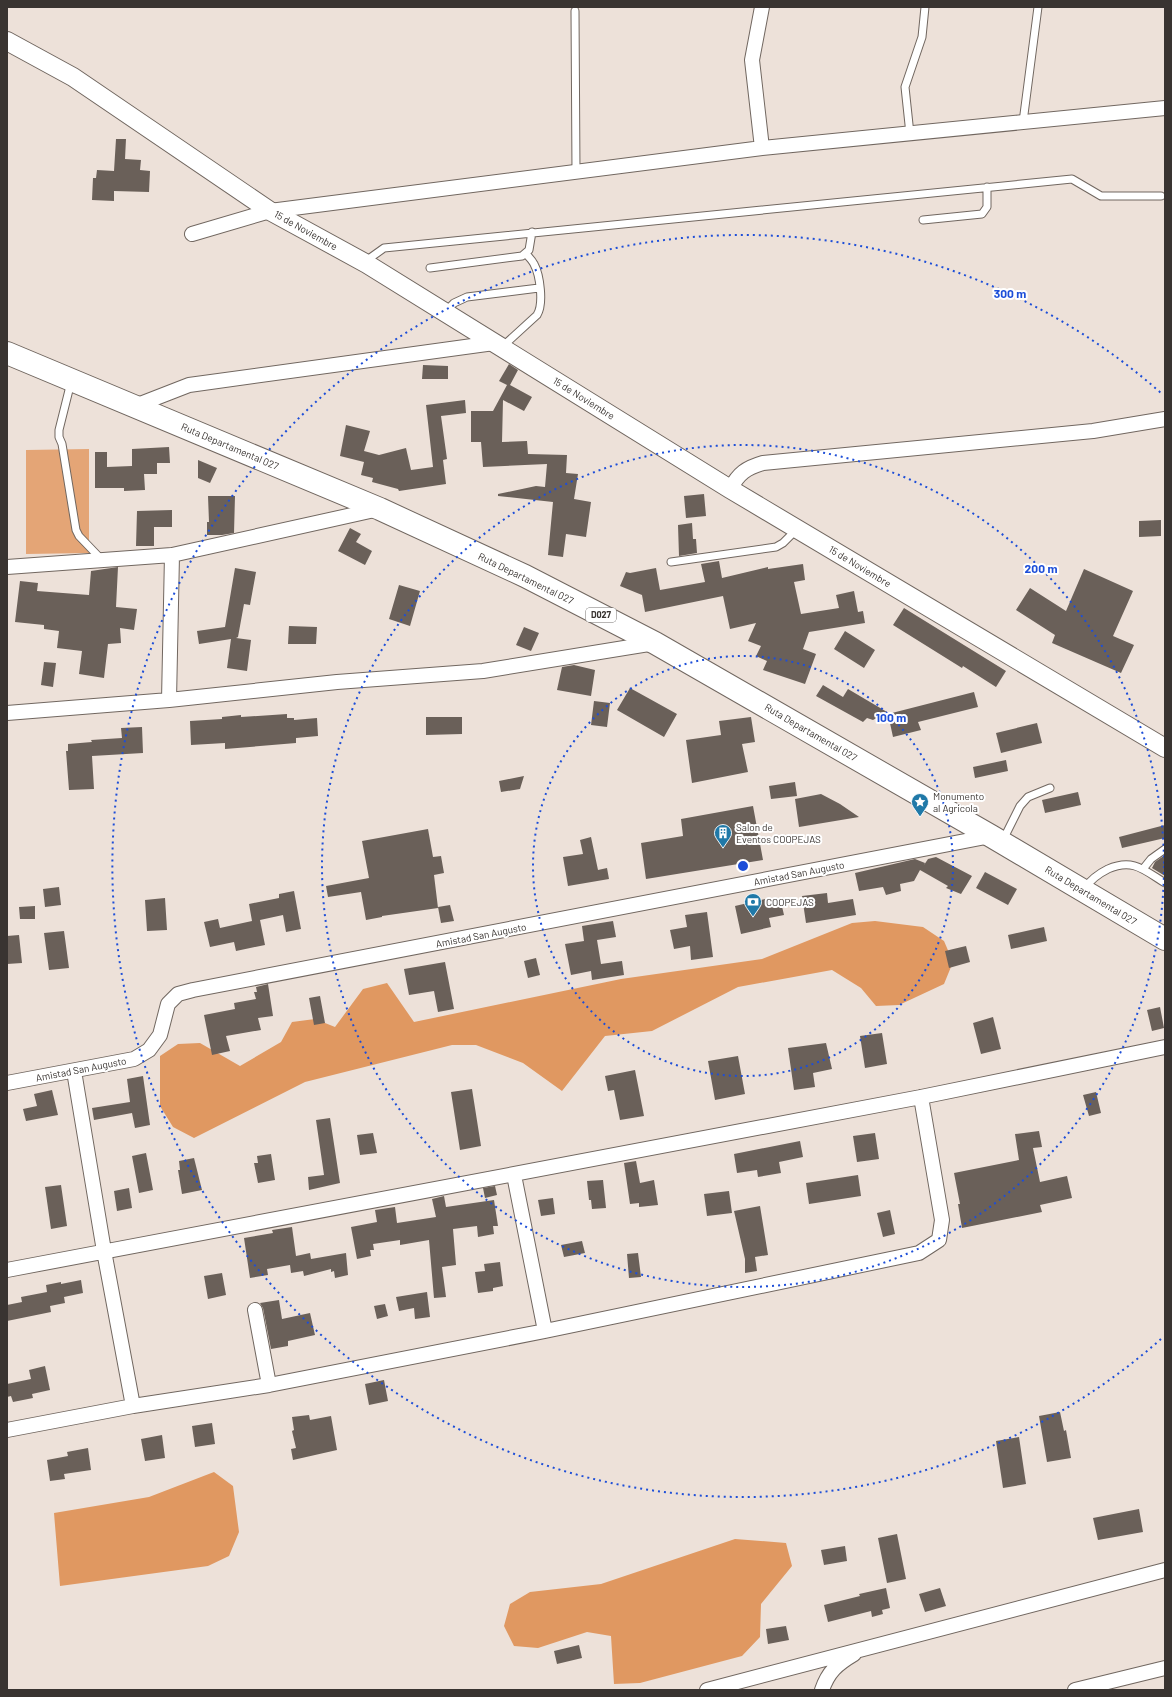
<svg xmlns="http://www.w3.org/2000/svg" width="1172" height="1697" font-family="Barlow,sans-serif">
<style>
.green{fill:#e4a576}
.forest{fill:#e09861}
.building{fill:#6a6059}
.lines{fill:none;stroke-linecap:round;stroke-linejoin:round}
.service-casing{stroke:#716760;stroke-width:9}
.minor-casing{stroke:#716760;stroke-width:16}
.tertiary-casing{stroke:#716760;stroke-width:20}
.primary-casing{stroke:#716760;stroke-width:24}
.service{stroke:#fff;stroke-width:7}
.minor{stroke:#fff;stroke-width:14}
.tertiary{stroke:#fff;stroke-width:18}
.primary{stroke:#fff;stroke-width:22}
.ring{fill:none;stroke:#1d4ed8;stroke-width:2;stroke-dasharray:2 4}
.labels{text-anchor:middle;stroke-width:4;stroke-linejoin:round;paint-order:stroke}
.shield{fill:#fff;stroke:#74716f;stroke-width:1}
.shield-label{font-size:9px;font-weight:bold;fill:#393431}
.street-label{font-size:10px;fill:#393431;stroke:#fff}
.poi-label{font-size:10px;fill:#393431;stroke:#fff;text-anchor:start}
.centre{fill:#1d4ed8;stroke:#fff;stroke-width:2}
.ring-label{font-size:12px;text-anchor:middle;font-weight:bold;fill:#1d4ed8;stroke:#fff;stroke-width:4;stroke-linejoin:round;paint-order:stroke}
</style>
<rect width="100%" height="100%" fill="#ede1d9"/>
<path class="green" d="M89,449V553L26,554V450Z"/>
<path class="forest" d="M875,921L923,927L944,941L953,962L944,984L899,1005L876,1006L861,988L832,970L738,987L652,1031L605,1036L562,1091L523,1063L476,1045H452L305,1082L194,1138L173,1127L160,1106V1056L178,1044L200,1043L240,1066L281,1042L292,1022L315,1019L335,1027L363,989L387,983L414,1022L621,979L762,959L852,923Z
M214,1472L233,1486L239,1532L229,1556L208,1566L60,1586L54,1513L149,1497Z
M735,1539L786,1543L792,1566L761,1604L760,1637L742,1656L640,1683L614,1684L611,1636L587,1632L538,1648L514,1646L504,1626L510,1604L530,1592L601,1584Z"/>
<path class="building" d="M116,139H126L125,159L141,160L140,170L150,171L149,192L114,191V201L92,200L93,178H96L97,170L114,171Z
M509,364L518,370L510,385L532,397L524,411L503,400L502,442L527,441L528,454L567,455L566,473L578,474L574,499L591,502L586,537L566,534L563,557L548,555L553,502L498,496V494L536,486L545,487L547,464L483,467L481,442H471V411H493L507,385L499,381Z
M423,365L448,366V379H422Z
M465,400L466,413L441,416L447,459L443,460L446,484L399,491L398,489L372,482L373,478L361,475L364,462L340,456L346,425L370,431L364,451L379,455L406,448L411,470L433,467L426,405Z
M169,447L170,463H157V474H144L145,490L124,491V488H95V452H107V467L132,466V449Z
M198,460L217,468L210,483L198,478Z
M704,494L706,516L686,518L684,496Z
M208,496H235L234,533L222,535H207V522H209Z
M172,510V527H154V546H136L137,511Z
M1161,520V536L1139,537V521Z
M692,523L693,539H696L697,553L679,556L678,525Z
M350,528L361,534L356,542L372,551L365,565L338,551Z
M719,561L722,578L768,567V569L803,564L805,580L794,582L801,614L839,608L836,595L854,591L858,612L863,611L865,623L809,632L803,649L816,654L805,684L763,670L767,661L756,656L761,646L748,641L756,623L730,629L723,596L645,612L642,595L620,586L626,572L630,573L656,568L660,590L705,582L701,564Z
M118,567L116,607L137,609L134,630L120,628L121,643L108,644L104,678L79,674L82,651L57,648L59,631L44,629V625L15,622L20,581L38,583L37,591L89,595L91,571Z
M235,568L256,572L250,605L244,604L238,637L236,638L251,640L247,671L227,668L231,639L199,644L197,631L225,627Z
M1084,569L1133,591L1113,636L1134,645L1121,673L1052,643L1055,635L1016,610L1030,588L1066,611Z
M399,585L420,591L410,626L389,619Z
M904,608L1006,671L996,687L963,666L962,668L954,663L893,625Z
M289,626L317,627L316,644H288Z
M524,627L539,633L531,651L516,645Z
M845,631L875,650L864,668L834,649Z
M44,662L56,663L53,687L41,685Z
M574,665L595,670L591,696L557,690L562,667Z
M823,685L843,697L848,689L887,712L873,720L867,718L863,722L816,696Z
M630,688L677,714L664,737L617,710Z
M974,692L978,707L918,722L921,730L893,737L888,714Z
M594,701L610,703L607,727L591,725Z
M287,714V718H294V720L317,718L318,736L296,738V743L225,749V743L191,745L190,721L222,719V717L241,715V717Z
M426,717H462V734L426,735Z
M751,717L755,742L742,744L748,772L692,783L686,740L721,735L719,721Z
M1037,723L1042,743L1001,753L996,733Z
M142,727L143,753L92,756L94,789L69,790L66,751H68V744L92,742L91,740L122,738L121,728Z
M1006,760L1008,771L975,778L973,767Z
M524,776L520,789L501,792L499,781Z
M795,782L797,796L771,799L769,786Z
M1078,792L1081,805L1045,813L1042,800Z
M821,794L840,804L859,817L799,827L795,799Z
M753,806L763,860L646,879L641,843L683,836L681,819Z
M1165,825V838L1122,848L1119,837Z
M428,829L433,857L441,856L444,873L434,875L438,908L382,916V917L366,920L361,892L328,897L326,886L369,878L362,841Z
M591,837L598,870L607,868L609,879L568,886L563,857L583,854L580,840Z
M1165,855V876L1152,868L1155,862Z
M936,857L972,876L961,894L946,888L948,886L920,870L914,881L900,884L901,891L886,895L883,887L859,891L855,873L915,859L925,863L924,865L928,859Z
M985,872L1017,889L1008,905L976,888Z
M59,887L61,905L45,907L43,889Z
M294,891L301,929L286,932L283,915L260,920L265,945L236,951L234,942L210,947L204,922L218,919L220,928L252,921L249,904L279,898V894Z
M827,893L828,903L853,899L856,915L806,923L802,896Z
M165,898L167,930L147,931L145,900Z
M765,899L766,906L781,902L784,915L769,918L771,927L741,934L735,906Z
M450,905L454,921L441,923L438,907Z
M35,906V919H20L19,907Z
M707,912L713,957L691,960L690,946L674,949L670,930L687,927L685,915Z
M613,921L616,937L597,940L601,964L622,961L624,975L592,980L591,971L571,975L565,944L584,941L582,926Z
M1044,927L1047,941L1011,949L1008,935Z
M64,931L69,968L49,970L44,933Z
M19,935L22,963L7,964V936Z
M966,946L970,962L949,968L945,951Z
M536,958L540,975L528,978L524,961Z
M445,962L454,1009L438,1012L434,991L409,995L404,969Z
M268,984L273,1016L258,1018L261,1030L226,1036L230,1051L212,1055L204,1015L235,1009L234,1003L256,999L254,992H257L256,987Z
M320,996L325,1023L314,1025L309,998Z
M1160,1007L1164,1028L1152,1031L1147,1010Z
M993,1017L1001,1049L981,1054L973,1023Z
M882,1033L887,1064L865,1068L860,1036Z
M826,1043L832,1069L813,1073L815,1087L794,1090L788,1048Z
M738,1056L745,1094L715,1100L708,1061Z
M635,1070L644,1116L620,1120L614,1090L608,1091L605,1076Z
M143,1076L150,1125L135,1128L132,1113L94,1120L92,1108L130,1102L127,1079Z
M472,1089L481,1146L460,1150L451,1092Z
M52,1090L58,1115L26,1121L23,1109L37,1106L34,1094Z
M1096,1092L1101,1113L1089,1116L1083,1095Z
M330,1118L340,1183L309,1190L308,1177L324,1175L316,1120Z
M1039,1131L1042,1147L1033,1148L1040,1182L1067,1176L1072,1198L1040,1205L1042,1212L962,1228L958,1204H960L954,1173L1019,1160L1015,1134Z
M373,1133L377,1153L360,1155L357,1135Z
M875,1133L879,1159L857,1162L853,1136Z
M800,1141L803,1157L779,1162L781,1173L758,1177L757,1170L737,1173L734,1154Z
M146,1153L153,1190L139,1193L132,1156Z
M271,1154L275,1180L258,1183L254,1163H258L257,1156Z
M194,1158L202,1190L182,1194L178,1170H180L179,1161Z
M636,1161L640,1183L654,1180L658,1205L639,1207V1203L630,1204L624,1163Z
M858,1175L861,1196L809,1204L806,1183Z
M603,1180L606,1208L592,1209L591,1200H589L587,1181Z
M61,1185L67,1226L51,1229L45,1187Z
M495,1186L497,1195L485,1198L483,1188Z
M129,1188L132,1208L117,1211L114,1191Z
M729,1191L732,1213L707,1216L704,1194Z
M444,1196L446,1207L494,1200L498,1226H493L494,1234L478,1237L477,1226L453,1229L456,1265L442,1267L446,1297L434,1298L429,1240L400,1245V1240L373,1244L374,1250H370L371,1256L357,1259L351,1227L377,1222L375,1210L395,1207L397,1223L436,1217L432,1199Z
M553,1198L555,1214L541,1216L538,1200Z
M760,1206L768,1255L755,1257L757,1271L745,1273V1259L734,1211Z
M890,1210L895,1234L883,1237L877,1213Z
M292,1227L296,1256L310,1253L311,1259L346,1253L348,1275L335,1278L334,1271L331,1272V1269L304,1276L303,1271L291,1273L290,1265L267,1269L268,1275L250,1278L244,1238L273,1233L272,1230Z
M582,1241L585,1253L564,1257L561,1245Z
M638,1253L641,1277L629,1278L627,1254Z
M500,1262L503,1286L493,1288V1291L478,1293L475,1272L485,1271L484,1264Z
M222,1273L226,1295L208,1299L204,1276Z
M81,1280L83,1293L64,1297L65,1303L50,1306L51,1312L7,1321V1305L22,1302L21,1297L47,1292L46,1285L61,1282V1284Z
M427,1292L430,1317L415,1319L414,1308L399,1311L396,1297Z
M279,1300L282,1319L310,1313L315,1335L288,1341V1346L271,1349L263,1308L260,1303Z
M385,1304L388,1316L377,1319L374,1306Z
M45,1366L50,1390L32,1394L33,1398L13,1402L11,1396L7,1397V1384L31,1379L29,1370Z
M384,1380L388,1401L369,1405L365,1384Z
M1060,1412L1064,1431L1066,1430L1071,1458L1047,1462L1039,1416Z
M309,1415L310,1420L331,1416L337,1450L293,1460L291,1449L296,1448L292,1431L294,1430L292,1417Z
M212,1423L215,1444L195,1447L192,1426Z
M162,1435L165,1458L145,1461L141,1439Z
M1019,1437L1026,1484L1003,1488L996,1441Z
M88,1448L91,1470L64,1474L65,1479L50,1481L47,1460L68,1456L67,1452Z
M1139,1509L1143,1532L1098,1540L1093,1518Z
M897,1534L906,1579L887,1583L878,1538Z
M845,1546L847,1561L824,1565L821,1550Z
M886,1588L890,1608L882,1610L883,1614L872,1617L871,1611L828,1622L824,1605L860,1596L859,1594Z
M940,1588L946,1606L925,1612L919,1594Z
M786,1626L789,1640L768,1644L766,1629Z
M579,1645L582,1658L557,1664L554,1651Z"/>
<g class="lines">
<defs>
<path id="service" d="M575,11L576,172
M1023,122L1038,7
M910,134L905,87L922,37L925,7
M923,220L982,214L987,207V187
M367,264L370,258L384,248L1072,179L1101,196H1161
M430,268L522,256L529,250L532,232
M445,312L454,303L467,297L539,288
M502,347L537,315C544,304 540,275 534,264C532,260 529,257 526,254
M71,382L59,430V437L62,444L76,530L79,536L102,560
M671,562L776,547L783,543L797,529
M1003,840L1020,806L1028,797L1050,788
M1143,869L1151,859L1165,849
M1085,888C1091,879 1098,874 1108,869C1133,858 1144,870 1165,883"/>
<path id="minor" d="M762,7L752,60L762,148
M192,234L270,211L762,148L1165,108
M135,406L189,385L494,343
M730,489C739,473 746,468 763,463L1093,431L1165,419
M7,567L172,555L379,509
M169,700L172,555
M7,713L169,700L337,682L483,671L655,643
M74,1071L104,1251L133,1406
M7,1083L134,1059L149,1050L160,1035L168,1004L178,994L193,990L991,836
M514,1175L545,1331
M7,1270L921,1097L1165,1047
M255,1310L269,1385
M7,1430L133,1406L269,1385L545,1331L919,1253L939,1240L942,1220L921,1097
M707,1690L1165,1570
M822,1690C828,1672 837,1664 854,1654
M1075,1690L1165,1668"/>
<path id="tertiary" d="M7,41L73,77L270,211L367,264L730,489L1165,748"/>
<path id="primary" d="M7,353L380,509L525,576L655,643L991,836L1165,939"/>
</defs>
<use href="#service" class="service-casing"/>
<use href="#minor" class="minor-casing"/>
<use href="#tertiary" class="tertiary-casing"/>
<use href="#primary" class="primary-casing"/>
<use href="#service" class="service"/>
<use href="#minor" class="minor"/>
<use href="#tertiary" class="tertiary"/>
<use href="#primary" class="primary"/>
</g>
<g class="ring">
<circle cx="743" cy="866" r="210"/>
<circle cx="743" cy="866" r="421"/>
<path d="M1161 1339A631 631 0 1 1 1161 393"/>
</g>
<defs>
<symbol id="sight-pin" viewBox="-11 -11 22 30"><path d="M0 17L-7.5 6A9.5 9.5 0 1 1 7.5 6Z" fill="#2079a8" stroke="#fff"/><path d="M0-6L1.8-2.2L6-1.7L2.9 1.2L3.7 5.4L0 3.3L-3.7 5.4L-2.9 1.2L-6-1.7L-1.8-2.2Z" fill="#fff"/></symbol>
<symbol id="building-pin" viewBox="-11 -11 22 30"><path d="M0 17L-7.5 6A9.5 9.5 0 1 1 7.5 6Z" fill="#2079a8" stroke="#fff"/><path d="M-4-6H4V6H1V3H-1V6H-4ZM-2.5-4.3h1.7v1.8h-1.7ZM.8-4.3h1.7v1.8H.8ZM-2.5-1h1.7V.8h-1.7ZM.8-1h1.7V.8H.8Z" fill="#fff"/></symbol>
<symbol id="bank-pin" viewBox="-11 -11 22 30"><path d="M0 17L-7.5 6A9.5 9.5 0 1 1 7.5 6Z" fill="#2079a8" stroke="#fff"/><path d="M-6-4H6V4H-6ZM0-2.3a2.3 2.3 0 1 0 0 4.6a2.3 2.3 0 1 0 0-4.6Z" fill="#fff"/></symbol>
</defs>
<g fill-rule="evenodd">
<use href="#sight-pin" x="910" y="792" width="20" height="27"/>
<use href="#building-pin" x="713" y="823" width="20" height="27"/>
<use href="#bank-pin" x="743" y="892" width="20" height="27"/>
</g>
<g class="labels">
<rect class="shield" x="586" y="608" width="30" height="14" rx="3"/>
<g class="shield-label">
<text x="601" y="618">D027</text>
</g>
<g class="street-label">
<text transform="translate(306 230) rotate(29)" y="4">15 de Noviembre</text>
<text transform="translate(584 398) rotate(32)" y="4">15 de Noviembre</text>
<text transform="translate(230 446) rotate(23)" y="4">Ruta Departamental 027</text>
<text transform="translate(860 566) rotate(31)" y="4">15 de Noviembre</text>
<text transform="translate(526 578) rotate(26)" y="4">Ruta Departamental 027</text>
<text transform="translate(811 732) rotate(30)" y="4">Ruta Departamental 027</text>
<text transform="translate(799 873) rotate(-11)" y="4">Amistad San Augusto</text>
<text transform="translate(1091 895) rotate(31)" y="4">Ruta Departamental 027</text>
<text transform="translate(481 935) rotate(-11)" y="4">Amistad San Augusto</text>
<text transform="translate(81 1069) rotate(-11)" y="4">Amistad San Augusto</text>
</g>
<g class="poi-label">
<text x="933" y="800">Monumento<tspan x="933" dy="12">al Agricola</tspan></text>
<text x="736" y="831">Salon de<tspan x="736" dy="12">Eventos COOPEJAS</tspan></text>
<text x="766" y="906">COOPEJAS</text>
</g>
</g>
<circle cx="743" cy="866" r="6" class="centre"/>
<g class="ring-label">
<text x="1010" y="298">300 m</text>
<text x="1041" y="573">200 m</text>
<text x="891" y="722">100 m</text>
</g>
<rect width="1172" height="1697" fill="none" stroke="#393431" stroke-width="16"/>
</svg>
